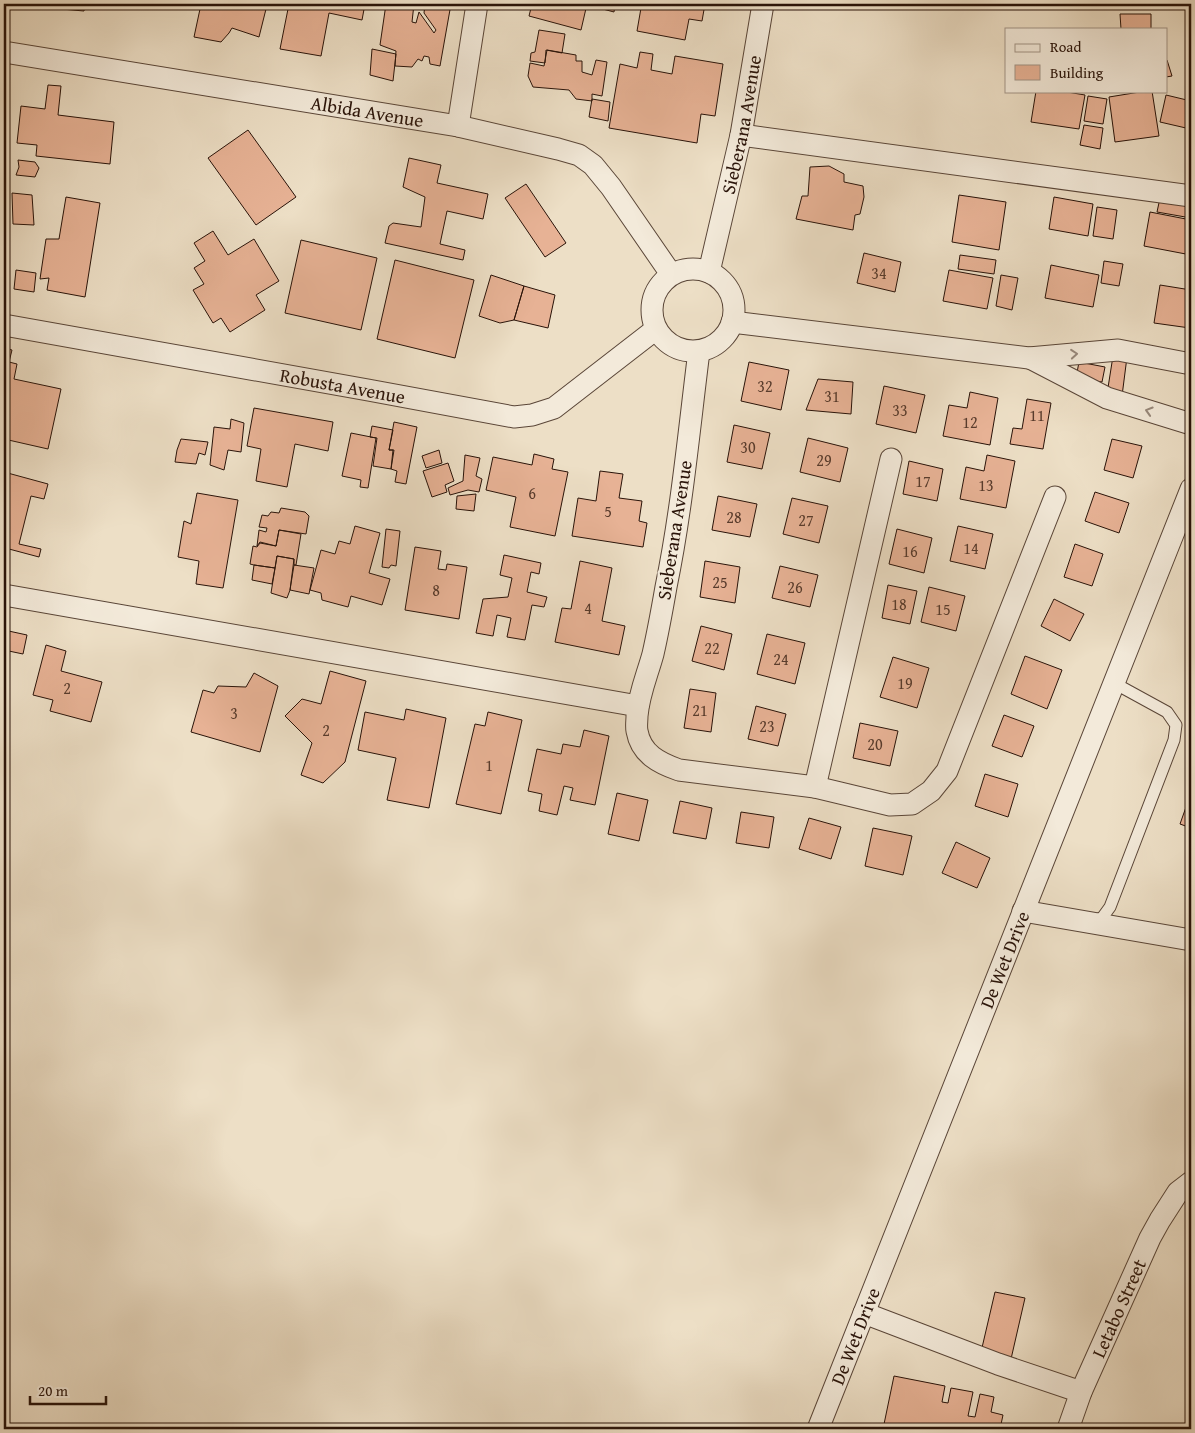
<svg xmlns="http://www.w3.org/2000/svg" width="1195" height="1433" font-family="'Gentium Book Plus',serif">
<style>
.building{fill:#e7b295;stroke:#291309}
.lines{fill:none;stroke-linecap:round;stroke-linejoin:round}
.lane-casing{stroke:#5a4638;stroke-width:13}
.street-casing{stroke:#5a4638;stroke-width:23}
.lane{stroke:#f3eada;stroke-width:11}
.street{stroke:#f3eada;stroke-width:21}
.oneway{stroke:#98897c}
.labels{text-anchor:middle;stroke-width:4.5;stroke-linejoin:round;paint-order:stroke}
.number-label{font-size:16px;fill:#583b2c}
.street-label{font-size:19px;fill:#291309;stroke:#f3eada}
</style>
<rect width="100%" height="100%" fill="#eddfc6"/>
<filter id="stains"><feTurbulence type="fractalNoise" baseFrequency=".004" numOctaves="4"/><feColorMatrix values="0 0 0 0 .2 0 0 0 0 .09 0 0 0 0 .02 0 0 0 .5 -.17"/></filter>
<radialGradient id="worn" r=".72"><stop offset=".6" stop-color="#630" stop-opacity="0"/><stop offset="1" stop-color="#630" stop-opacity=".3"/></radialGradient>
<path class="building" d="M50,4H85L84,11L50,8Z
M212,4H260V9H266L259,37L232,28L229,33L221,42L194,37L200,9Z
M289,4H365L362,20L329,13L321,56L280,49Z
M386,4H414L412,22L416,23L419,12L434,33L436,30L424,13L425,4H451L440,66L430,64L429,57L424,56L422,61L418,59L412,67L395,66L396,51L380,45Z
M532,4H587L581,30L529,16Z
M601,4H615L614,12L599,8Z
M633,4H705L702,21L689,19L685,40L637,31L641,8L633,6Z
M1120,14H1151V29H1121Z
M539,30L565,34L562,53L546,50L545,63L530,61L531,53L535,52Z
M372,49L396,54L393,81L370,75Z
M547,50L576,55V61H582V72L592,75L596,60L607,62L602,96L592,94V101L576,99L569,90L533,87L528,76L530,63L544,66Z
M640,52L653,54L651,70L672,74L675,56L723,64L715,116L701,114L697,143L609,128L620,64L637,68Z
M1166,60H1167L1172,76L1166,77Z
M48,85L61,86L58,115L114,122L110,164L36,156L37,145L17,143L21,106L45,109Z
M1036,91H1061L1085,95L1079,129L1031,122Z
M1146,91H1152L1159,136L1115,142L1109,97Z
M1166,95L1191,101L1186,128L1160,122Z
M1088,96L1107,99L1103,124L1084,121Z
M592,99L610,102L608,121L589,117Z
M1084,125L1103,128L1100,149L1080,145Z
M248,130L296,197L256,225L208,158Z
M409,158L441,165L437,183L488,194L483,219L447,211L440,244L465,250L463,260L385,243L389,226L393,223L421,227L425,197L403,187Z
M18,160L35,162L39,168L35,177L16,175L19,167Z
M829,166L844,174V182L863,186L864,197L860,214L855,215L853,230L796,219L802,196H808L810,167Z
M526,184L566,243L545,257L505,198Z
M12,193L32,195L34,225L13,224Z
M959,195L1006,202L999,250L952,242Z
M66,197L100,203L85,297L47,290L49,278L40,279L46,239H59Z
M1054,197L1093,204L1088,236L1049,229Z
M1160,198L1191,204V218L1157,212Z
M1097,207L1117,210L1113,239L1093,236Z
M1150,212L1191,220V255L1144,246Z
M213,231L228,255L254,239L279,281L256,295L265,310L230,332L221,318L213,323L193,290L204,284L194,268L205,261L194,243Z
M301,240L377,258L361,330L285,313Z
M864,253L901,262L895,292L857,283Z
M960,255L996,260L994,274L958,269Z
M395,260L474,280L455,358L377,339Z
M1104,261L1123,264L1119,286L1101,283Z
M1051,265L1099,275L1093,307L1045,298Z
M16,270L36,273L34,292L14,289Z
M949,270L993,278L987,309L943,301Z
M491,275L524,286L514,320L500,323L479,316Z
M1001,275L1018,278L1012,310L996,306Z
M1160,285L1191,290L1190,328L1154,323Z
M524,286L555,295L548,328L514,320Z
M4,348L12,350L9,362L17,364L14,379L61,389L48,449L4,439Z
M1113,356L1127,357L1122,396L1107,394Z
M749,362L789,370L781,410L741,401Z
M1079,362L1105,367L1102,382L1076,378Z
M818,379L853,382L851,414L806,410Z
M884,386L925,395L916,433L876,424Z
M970,392L998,398L990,445L943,436L949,405L967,408Z
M1027,399L1051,403L1043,449L1010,444L1013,428L1022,429Z
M254,408L333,422L328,451L295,444L287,487L256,481L261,449L247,446Z
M231,419L244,423L241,452L228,450L224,470L210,465L214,427L230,429Z
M394,422L417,427L406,484L395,482L397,471L391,469L394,450H389Z
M734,425L770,433L762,469L727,462Z
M372,426L393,430L389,450H393L391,469L373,466L377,438L370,437Z
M351,433L376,438L368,488L360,487L361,480L342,476Z
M808,438L848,448L840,482L800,472Z
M181,439L208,442L205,455L199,453L196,464L175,462L177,450Z
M1112,439L1142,446L1133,478L1104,470Z
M439,450L442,463L426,468L422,456Z
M534,454L554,459L552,469L568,472L555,536L510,527L516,497L486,490L493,457L532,465Z
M465,455L480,458L476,476L482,479L479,492L468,490L450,495L448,488L463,481Z
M987,455L1015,461L1006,508L960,499L966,467L984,471Z
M909,461L943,469L937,501L903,494Z
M448,463L454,481L445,485L447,492L432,497L423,471Z
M600,471L623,474L619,498L642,501L639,521L647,523L643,547L572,536L578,498L596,501Z
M4,472L48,484L44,499L31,496L19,544L41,549L39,557L9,549L6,544L4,545Z
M1095,492L1129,503L1119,533L1085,521Z
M197,493L238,500L223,588L196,584L199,561L178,557L184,521L191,524Z
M476,494L474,511L456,509L457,496Z
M718,496L757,504L750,537L712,530Z
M792,498L828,506L819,543L783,534Z
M281,508L305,512L309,516L306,534L279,530L276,546L260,542L257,546L259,530L266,532L267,528L259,527L262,515L268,516L271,512L279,513Z
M355,526L380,533L369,573L390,579L382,605L351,596L348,607L322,600L321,593L310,590L321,550L335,554L339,541L350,544Z
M958,526L993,534L985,569L950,561Z
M386,529L400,531L396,566L391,565L389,568L382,567Z
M897,529L932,538L924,573L889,564Z
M279,530L301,534L296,565H294V559L277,556L275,568L254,565L250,564L253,546L257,547L260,543L276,546Z
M1075,544L1103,554L1092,586L1064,577Z
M415,547L441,551L438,569L446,570L447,564L467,567L459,619L405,610Z
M504,555L541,563L539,574L531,572L527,592L547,597L544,607L532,605L525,640L507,637L511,618L497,615L493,636L476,633L483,599L508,597L512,578L500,575Z
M277,556L294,559L290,590L287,598L271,593Z
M580,561L612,568L602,621L625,626L619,655L555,642L562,608L571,609Z
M705,561L740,567L735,603L700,597Z
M254,565L275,568L272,584L252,580Z
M294,565L314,568L309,594L290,590Z
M780,566L818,575L810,607L772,598Z
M888,585L917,591L910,624L882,618Z
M929,587L965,596L956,631L921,622Z
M1054,599L1084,614L1070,641L1041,626Z
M701,626L732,634L724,670L692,661Z
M4,630L27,635L23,654L4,650Z
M767,634L805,643L795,684L757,674Z
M46,645L66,651L61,671L102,682L91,722L50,711L53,700L33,695Z
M1025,656L1062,670L1047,709L1011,694Z
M893,657L929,668L917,708L880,697Z
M330,671L366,681L345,762L323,783L301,775L312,743L285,716L302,699L321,704Z
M254,673L278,686L260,752L191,732L203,690L214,693L218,686L246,687Z
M690,689L716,693L711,732L684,728Z
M756,706L786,714L778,746L748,739Z
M406,709L446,718L429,808L387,800L396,758L358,750L365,712L404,720Z
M488,712L522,720L501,814L456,804L475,724L485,726Z
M1004,715L1034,726L1022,757L992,746Z
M860,723L898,731L890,766L853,758Z
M584,730L609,736L595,805L570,800L573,788L564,786L557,815L539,811L542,794L528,791L537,749L561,754L563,744L580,747Z
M985,774L1018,784L1008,817L975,806Z
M617,793L648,800L639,841L608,834Z
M1191,793V828L1180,824Z
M680,801L712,808L706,839L673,833Z
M741,812L774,817L769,848L736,843Z
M809,818L841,827L831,859L799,849Z
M873,828L912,836L903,875L865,866Z
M956,842L990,858L977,888L942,873Z
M995,1292L1025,1298L1011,1359L981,1352Z
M894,1376L945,1386L942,1402L948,1403L951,1388L973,1392L968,1416L975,1417L980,1394L994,1397L991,1412L1003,1415L1000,1429H883Z"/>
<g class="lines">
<defs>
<path id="lane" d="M1093,921L1102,918L1110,907L1174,740L1176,725L1167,712L1114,683"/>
<g id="street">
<path id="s1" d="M4,52L458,126L558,149L579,155L593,165L611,187L671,274"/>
<path d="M458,126L477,4"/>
<path d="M741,135L1191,196"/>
<circle cx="693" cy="310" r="41"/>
<path id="s2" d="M709,272L741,135L763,4"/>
<path d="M732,322L1029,358L1118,350L1191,364"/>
<path id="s3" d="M4,325L368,390L514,417L532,415L554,408L656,329"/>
<path d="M699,351C689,430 682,509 666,587C662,610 658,632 653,654C647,676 639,693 637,716C637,721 636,726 637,731C641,754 659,763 679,770L815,787L890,805L912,804L931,791L947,771L1055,497"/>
<path d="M1030,358L1107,398L1191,424"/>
<path d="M4,595L638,706"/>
<path d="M815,787L891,459"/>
<path d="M1023,911L1191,940"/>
<path d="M864,1313L998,1364L1081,1392"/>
<path id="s4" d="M818,1429L1191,489"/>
<path id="s5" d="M1068,1429L1081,1392L1150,1238L1160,1220L1178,1192L1191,1182"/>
</g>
</defs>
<use href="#lane" class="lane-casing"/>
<use href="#street" class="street-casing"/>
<use href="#lane" class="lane"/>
<use href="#street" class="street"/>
</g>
<defs><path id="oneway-chevron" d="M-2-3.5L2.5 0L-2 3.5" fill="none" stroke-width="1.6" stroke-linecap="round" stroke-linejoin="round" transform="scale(1.25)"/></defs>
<g class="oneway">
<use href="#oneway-chevron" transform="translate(1074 354) rotate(-5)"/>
<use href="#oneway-chevron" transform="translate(1149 411) rotate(-163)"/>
</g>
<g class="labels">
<g class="number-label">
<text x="879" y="279">34</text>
<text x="765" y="392">32</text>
<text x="832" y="402">31</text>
<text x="900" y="416">33</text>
<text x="1037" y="421">11</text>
<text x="970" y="428">12</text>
<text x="748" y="453">30</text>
<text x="824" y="466">29</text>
<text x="923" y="487">17</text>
<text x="986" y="491">13</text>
<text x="532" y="499">6</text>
<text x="608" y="517">5</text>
<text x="734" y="523">28</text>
<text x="806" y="526">27</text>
<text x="971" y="554">14</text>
<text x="910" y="557">16</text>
<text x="720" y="588">25</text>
<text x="795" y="593">26</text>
<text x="436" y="596">8</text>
<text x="899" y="610">18</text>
<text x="588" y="614">4</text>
<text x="943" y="615">15</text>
<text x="712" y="654">22</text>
<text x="781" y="665">24</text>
<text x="905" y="689">19</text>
<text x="67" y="694">2</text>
<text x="700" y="716">21</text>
<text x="234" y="719">3</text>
<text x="767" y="732">23</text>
<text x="326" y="736">2</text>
<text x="875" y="750">20</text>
<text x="489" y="771">1</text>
</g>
<g class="street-label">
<text dy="7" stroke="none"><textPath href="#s1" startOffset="368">Albida Avenue</textPath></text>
<text dy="7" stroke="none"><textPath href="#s2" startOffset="151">Sieberana Avenue</textPath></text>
<text dy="7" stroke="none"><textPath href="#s3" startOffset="344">Robusta Avenue</textPath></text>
<text transform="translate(674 530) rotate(-81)" y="7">Sieberana Avenue</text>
<text dy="7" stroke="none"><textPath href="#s4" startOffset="505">De Wet Drive</textPath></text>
<text dy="7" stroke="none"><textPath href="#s5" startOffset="131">Letabo Street</textPath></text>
<text dy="7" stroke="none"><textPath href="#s4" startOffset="100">De Wet Drive</textPath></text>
</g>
</g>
<rect width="1195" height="1433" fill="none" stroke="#eddfc6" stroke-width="20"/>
<rect x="5" y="5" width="1185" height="1423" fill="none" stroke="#291309" stroke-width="2.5"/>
<rect x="10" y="10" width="1175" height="1413" fill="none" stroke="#291309"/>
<rect x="1005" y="28" width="162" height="65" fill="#f3eada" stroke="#a29486"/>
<rect x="1015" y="44" width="25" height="8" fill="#f3eada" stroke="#a29486"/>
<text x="1050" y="52" font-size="15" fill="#291309">Road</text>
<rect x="1015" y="65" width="25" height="15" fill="#e7b295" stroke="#a29486"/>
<text x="1050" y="78" font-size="15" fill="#291309">Building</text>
<path d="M30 1396v8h76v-8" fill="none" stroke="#291309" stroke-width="2.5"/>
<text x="38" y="1396" font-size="15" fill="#291309" stroke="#f3eada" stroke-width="4" paint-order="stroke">20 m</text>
<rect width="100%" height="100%" filter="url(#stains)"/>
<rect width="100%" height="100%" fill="url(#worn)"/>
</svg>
